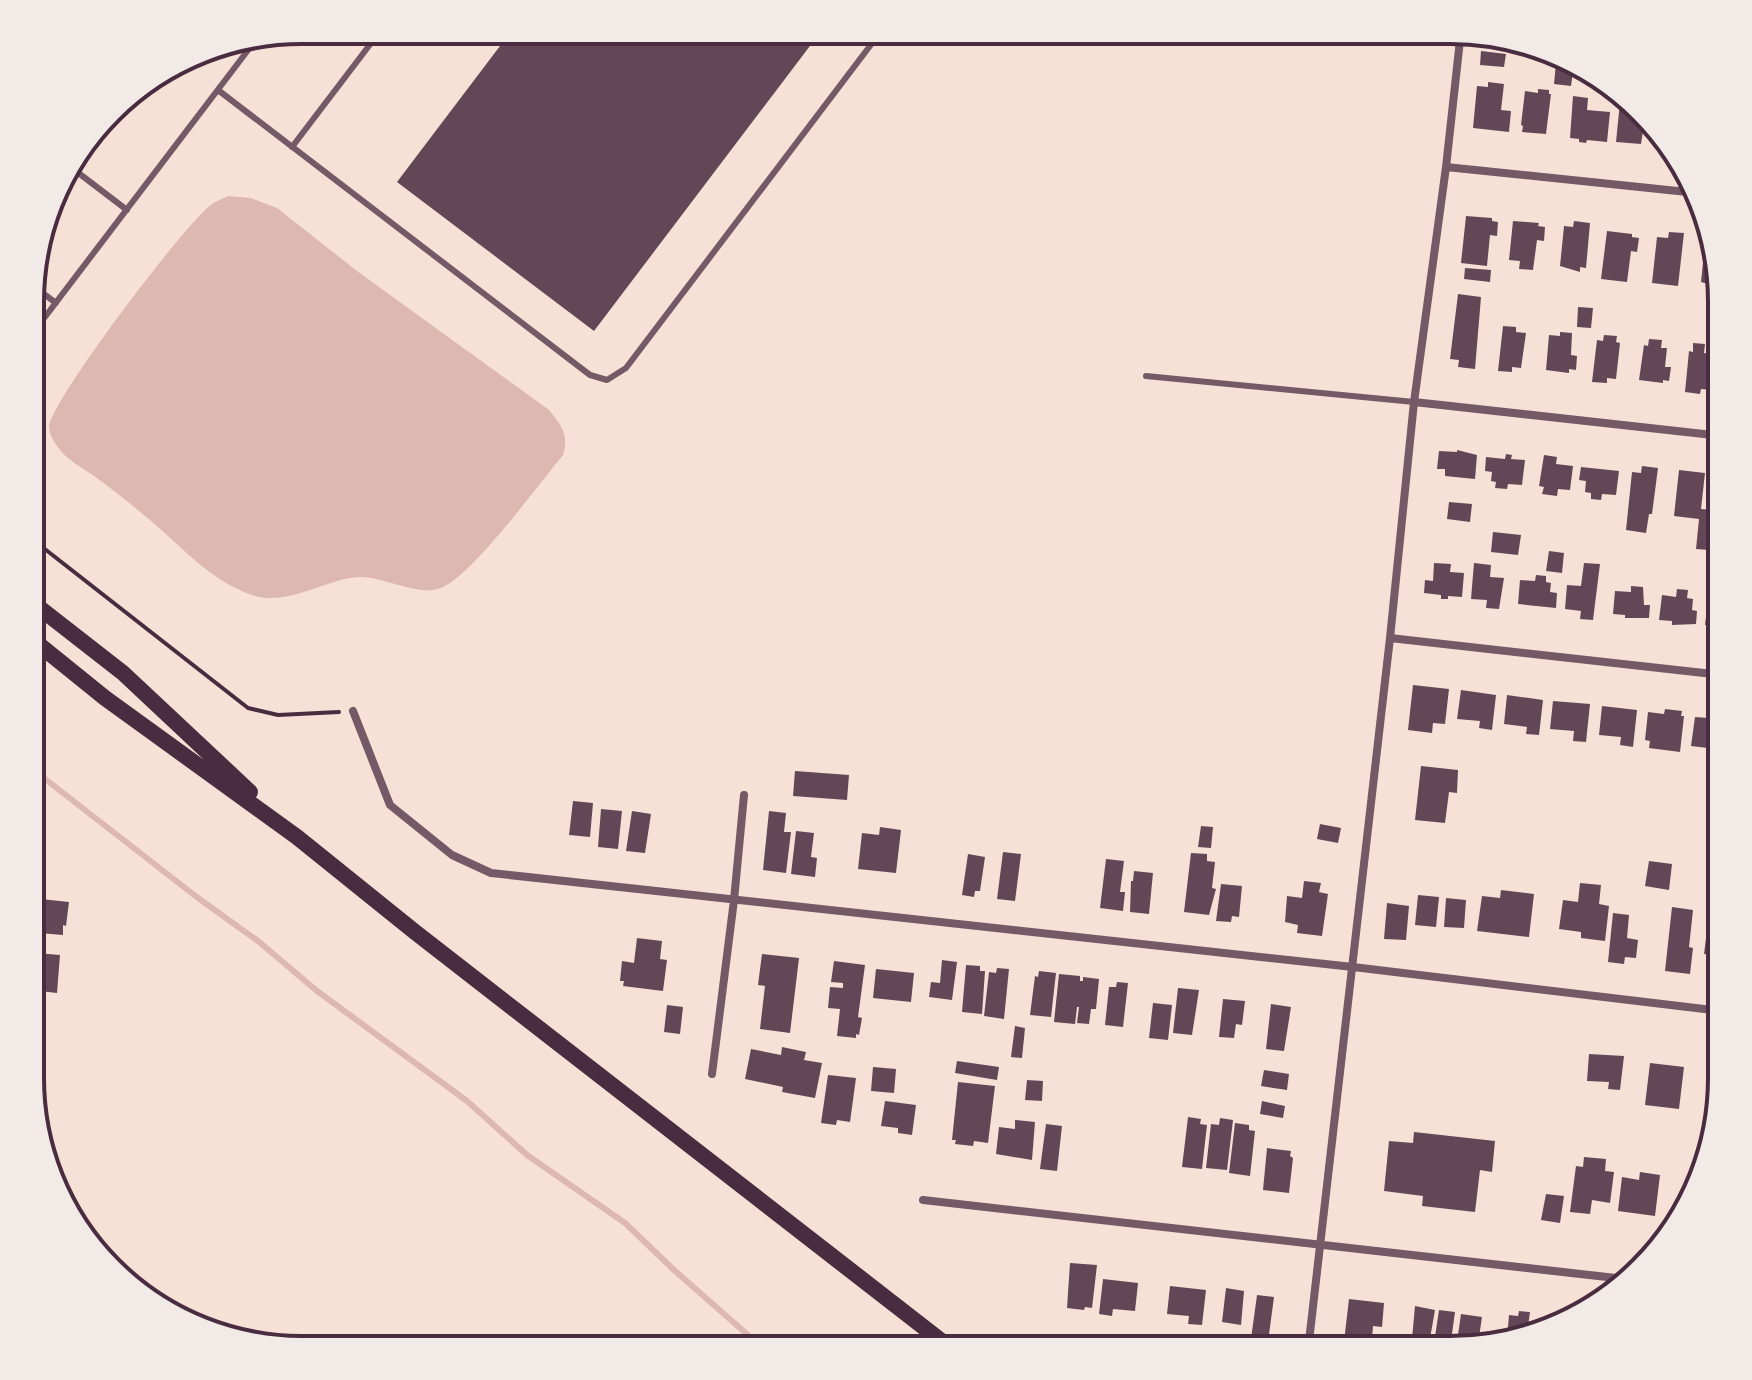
<svg xmlns="http://www.w3.org/2000/svg" width="1752" height="1380" font-family="'Noto Sans',sans-serif">
<style>
.water{fill:#dcb8b0}
.lines{fill:none;stroke-linecap:round;stroke-linejoin:round}
.stream{stroke:#dcb8b0;stroke-width:6}
.building{fill:#644757}
.path{stroke:#4a2c40;stroke-width:4}
.service{stroke:#755966;stroke-width:6}
.minor{stroke:#755966;stroke-width:8}
.secondary{stroke:#4a2c40;stroke-width:16}
.rim{fill:none;stroke:#4a2c40;stroke-width:4}
</style>
<rect width="100%" height="100%" fill="#f7e1d7"/>
<path class="water" d="M228,196L251,198L277,208L357,271L549,410C562,426 569,435 563,455C539,484 471,577 441,588C418,597 384,576 358,577C323,580 287,607 252,595C211,581 182,547 150,520C133,506 116,492 98,479C88,471 77,466 68,458C60,451 50,439 49,428C48,404 187,221 212,204C216,201 223,199 228,196Z"/>
<g class="lines">
<path class="stream" d="M31,768L198,898L258,941L317,991L467,1101L527,1155L625,1223L674,1270L765,1350"/>
</g>
<path class="building" d="M512,30H822L594,331L397,182Z
M1481,51L1506,54L1504,67L1480,65Z
M1556,63L1574,65L1571,86L1554,84Z
M1488,82L1504,84L1501,110L1511,111L1509,132L1473,128L1477,86L1488,87Z
M1538,89L1549,90V94H1551L1546,134L1522,132L1523,126L1521,125L1525,91L1538,93Z
M1573,96L1588,98L1587,110L1610,112L1607,142L1587,140L1586,143L1579,142V139L1570,138Z
M1620,102L1634,103L1645,118L1641,144L1616,142Z
M1466,216L1492,218V221L1498,222L1497,236L1490,235L1487,266L1461,263Z
M1513,221L1539,223L1538,226L1545,227L1544,241L1537,240L1533,270L1519,269L1520,261L1509,260Z
M1574,221L1590,223L1586,268L1580,267V272L1560,266L1564,226L1573,227Z
M1607,231L1632,234V237L1639,238L1637,252L1631,251L1627,282L1601,279Z
M1669,232L1684,233L1678,286L1652,283L1657,237L1668,238Z
M1705,242H1708L1719,287L1701,282Z
M1465,268L1491,270L1490,282L1464,279Z
M1458,294L1481,297L1475,369L1458,367L1459,360L1450,359Z
M1578,307L1593,308L1591,328L1577,327Z
M1503,326L1516,327V332L1526,333L1521,368L1512,367V372L1498,371Z
M1716,326L1722,327V367L1714,366Z
M1560,332L1572,333L1571,355L1577,356L1576,370L1569,369V373L1546,370L1549,335L1560,336Z
M1604,335L1617,336L1616,342L1620,343L1616,379L1607,378V383L1592,382L1597,340L1603,341Z
M1649,339L1662,340L1661,348H1667L1665,367H1671L1669,381L1663,380V383L1639,380L1644,345L1648,346Z
M1693,343L1705,344L1704,353L1713,354L1711,390L1701,389L1700,394L1685,392L1689,351L1693,352Z
M1457,450L1477,455L1475,479L1445,476V469H1437L1439,451L1457,452Z
M1506,454L1512,455L1511,459L1525,460L1522,485L1508,484L1507,489L1495,488L1496,482L1491,481L1492,472L1485,471L1486,457L1505,459Z
M1544,455L1557,457L1556,464L1573,466L1570,490L1558,489L1557,496L1542,494L1544,487L1539,486Z
M1642,466L1658,468L1652,514H1649L1646,533L1626,530L1632,472L1641,473Z
M1581,467L1619,471L1616,495L1602,494L1601,500L1591,499V493L1585,492L1586,481L1579,480Z
M1679,470L1705,473L1701,509L1713,510L1709,550L1696,549L1699,519L1674,516Z
M1449,502L1472,504L1470,522L1447,519Z
M1493,532L1521,535L1518,555L1491,552Z
M1549,551L1564,553L1562,573L1546,571Z
M1434,563L1451,564L1450,572L1464,573L1462,597L1448,596V599H1441V595L1424,593L1425,580L1433,581Z
M1474,563L1491,565L1490,577L1504,578L1499,609L1486,608L1487,600L1471,599Z
M1584,563L1600,564L1593,620L1580,619L1581,611L1565,609L1567,585L1581,586Z
M1536,575L1546,576V582L1551,583L1550,592L1557,593L1556,608L1518,604L1520,580L1535,581Z
M1631,586L1643,587L1644,605H1650L1649,618H1625V615L1613,614L1615,591L1631,592Z
M1677,589L1688,590L1687,598L1693,599L1692,610L1697,611L1696,624L1672,625V621L1659,620L1662,595L1676,597Z
M1709,591L1722,593V627L1705,625Z
M1413,685L1449,689L1445,724L1433,723L1432,733L1408,730Z
M1461,690L1496,695L1492,730L1479,728L1480,721L1457,719Z
M1507,695L1543,700L1539,735L1526,734L1527,727L1504,724Z
M1553,701L1590,704L1586,742L1573,741L1574,731L1550,729Z
M1602,706L1637,710L1633,747L1620,745L1621,737L1599,735Z
M1665,709L1682,711L1681,716H1684L1680,752L1649,748L1650,741L1645,740L1648,712L1664,714Z
M1695,717L1722,719V757L1714,756L1716,749L1691,746Z
M1421,766L1458,770L1457,793L1449,792L1445,823L1415,820Z
M795,771L849,775L847,800L793,796Z
M573,801L593,803L590,837L569,835Z
M601,809L622,811L618,849L598,847Z
M632,811L651,814L645,853L626,851Z
M769,811L786,813L784,832H791L786,873L763,870Z
M1320,824L1341,828L1338,843L1317,839Z
M1201,826L1213,827L1211,848L1198,847Z
M880,827L901,830L896,873L858,869L862,833L879,835Z
M796,831L814,833L811,857L817,858L815,877L791,874Z
M1003,852L1021,854L1015,901L997,899Z
M1191,853L1207,854V861L1215,862L1212,888L1216,889L1209,915L1184,912Z
M968,854L985,857L980,891H975L974,897L962,895Z
M1106,859L1124,861L1120,892H1125L1123,911L1100,908Z
M1649,861L1672,864L1669,890L1645,886Z
M1712,863L1722,864V892H1715L1717,878H1711Z
M1134,871L1153,873L1149,914L1130,912L1131,881H1133Z
M1304,881L1321,883L1319,892L1328,894L1322,936L1297,933L1298,925L1285,922L1287,896L1302,898Z
M1580,883L1601,885L1599,904L1609,906L1605,941L1581,938V932L1559,929L1563,900L1578,902Z
M1221,884L1242,886L1239,917L1232,916L1231,922L1216,921Z
M1501,890L1534,894L1529,937L1477,931L1482,896L1500,898Z
M1418,895L1439,897L1436,927L1415,925Z
M1446,898L1466,900L1464,928L1444,927Z
M41,899L69,902L66,926L63,925V935L39,933Z
M1387,903L1409,906L1406,940L1384,939Z
M1672,907L1693,910L1689,947L1693,948L1690,974L1665,971Z
M1613,913L1629,915L1627,938L1638,940L1636,958L1625,957L1624,964L1608,962Z
M1707,930L1722,931L1721,956L1704,954Z
M637,938L662,941L660,959L667,960L663,991L623,986L624,981H620L622,961L634,963Z
M37,953L60,955L57,993L31,990Z
M762,954L799,958L790,1033L760,1029L765,986L758,985Z
M942,960L957,962L952,1000L929,997L931,982L940,983Z
M834,961L865,965L858,1017L862,1018L859,1035L856,1034V1038L837,1036L840,1009L828,1008L830,987L843,988V983L831,982Z
M966,965L980,966V971H985L982,1014L962,1012Z
M997,968L1009,969L1004,1019L984,1016L989,972L996,973Z
M876,969L914,973L911,1002L873,998Z
M1039,971L1056,973L1051,1017L1030,1015L1035,976L1038,977Z
M1059,974L1080,976V981H1083V977L1099,979L1096,1009H1091L1089,1024L1077,1023L1079,1007H1077L1075,1024L1054,1022Z
M1117,982L1128,983L1123,1027L1105,1025L1109,987H1116Z
M1178,988L1199,990L1192,1035L1173,1033Z
M1223,999L1245,1001L1242,1025L1236,1024L1234,1038L1219,1037Z
M1153,1003L1172,1005L1168,1040L1149,1038Z
M1271,1004L1291,1007L1284,1051L1266,1049Z
M667,1005L683,1007L680,1034L664,1032Z
M1015,1026L1025,1028L1022,1058L1011,1057Z
M782,1047L806,1052L804,1060L822,1063L815,1098L782,1092L783,1087L745,1079L751,1049L781,1055Z
M1589,1054L1624,1056L1620,1090L1608,1089L1609,1082L1587,1081Z
M957,1061L999,1067L997,1080L955,1073Z
M1650,1063L1684,1067L1679,1109L1645,1105Z
M873,1067L896,1069L894,1093L871,1091Z
M1264,1070L1289,1074L1287,1090L1261,1086Z
M1711,1070L1721,1071L1719,1108L1707,1106Z
M828,1075L856,1078L850,1122L837,1120L836,1125L821,1123Z
M1027,1080L1043,1081L1042,1101L1025,1100Z
M958,1082L995,1086L988,1143L974,1141L973,1146L955,1144L956,1140H952Z
M885,1101L916,1105L912,1135L898,1133V1128L881,1126Z
M1262,1101L1285,1106L1283,1118L1260,1114Z
M1188,1117L1201,1119L1200,1124L1207,1125L1202,1169L1182,1167Z
M1220,1118L1233,1120L1227,1170L1206,1168L1211,1124L1219,1125Z
M1015,1120L1035,1122L1032,1160L996,1154L999,1127L1015,1129Z
M1235,1123L1249,1125V1130L1255,1131L1250,1176L1229,1173Z
M1046,1124L1062,1126L1057,1171L1040,1169Z
M1414,1132L1495,1141L1492,1172L1480,1170L1475,1212L1422,1206L1423,1196L1384,1191L1389,1141L1413,1143Z
M1267,1148L1291,1151L1290,1156L1293,1158L1289,1193L1263,1190Z
M1584,1157L1606,1159L1605,1171L1614,1172L1610,1203L1592,1200L1590,1214L1570,1212L1576,1166L1583,1167Z
M1640,1172L1660,1175L1655,1216L1618,1211L1622,1177L1639,1180Z
M1546,1194L1564,1196L1560,1223L1541,1220Z
M1070,1263L1097,1265L1092,1308L1085,1307L1084,1310L1067,1308Z
M1103,1279L1138,1283L1135,1311L1113,1309L1112,1316L1099,1314Z
M1170,1286L1206,1290L1202,1325L1188,1324L1189,1316L1167,1314Z
M1226,1288L1244,1291L1241,1325L1222,1322Z
M1257,1295L1274,1297L1268,1342L1251,1339Z
M1349,1299L1384,1303L1382,1327L1373,1326L1372,1340L1379,1341L1378,1350H1343Z
M1415,1306L1435,1310L1428,1350H1411Z
M1439,1310L1455,1312L1451,1341L1455,1342L1454,1349L1433,1350Z
M1519,1311L1530,1312L1527,1334L1507,1339L1509,1315L1518,1316Z
M1461,1314L1482,1317L1478,1344L1456,1349Z
M1534,1320L1553,1322L1552,1330L1532,1333Z"/>
<g class="lines">
<path class="path" d="M32,539L248,708L278,715L339,712"/>
<path class="service" d="M218,90L590,375L607,380L626,368L882,30
M292,147L381,30
M68,165L127,210
M32,285L56,303
M32,334L258,37
M1146,376L1414,402"/>
<path class="minor" d="M1446,167L1697,193
M1414,402L1722,436
M1390,638L1722,675
M353,711L390,805L452,855L491,873L1353,967L1721,1011
M712,1074L734,900L744,795
M923,1200L1625,1279
M1308,1350L1390,638L1414,402L1446,167L1461,31"/>
<path class="secondary" d="M32,602L123,673L250,792
M32,639L105,698L297,837L415,932L953,1350"/>
</g>
<path d="M0 0H1752V1380H0ZM302 44H1450A258 258 0 0 1 1708 302V1078A258 258 0 0 1 1450 1336H302A258 258 0 0 1 44 1078V302A258 258 0 0 1 302 44Z" fill="#f1eae7" fill-rule="evenodd"/>
<path class="rim" d="M302 44H1450A258 258 0 0 1 1708 302V1078A258 258 0 0 1 1450 1336H302A258 258 0 0 1 44 1078V302A258 258 0 0 1 302 44Z"/>
</svg>
